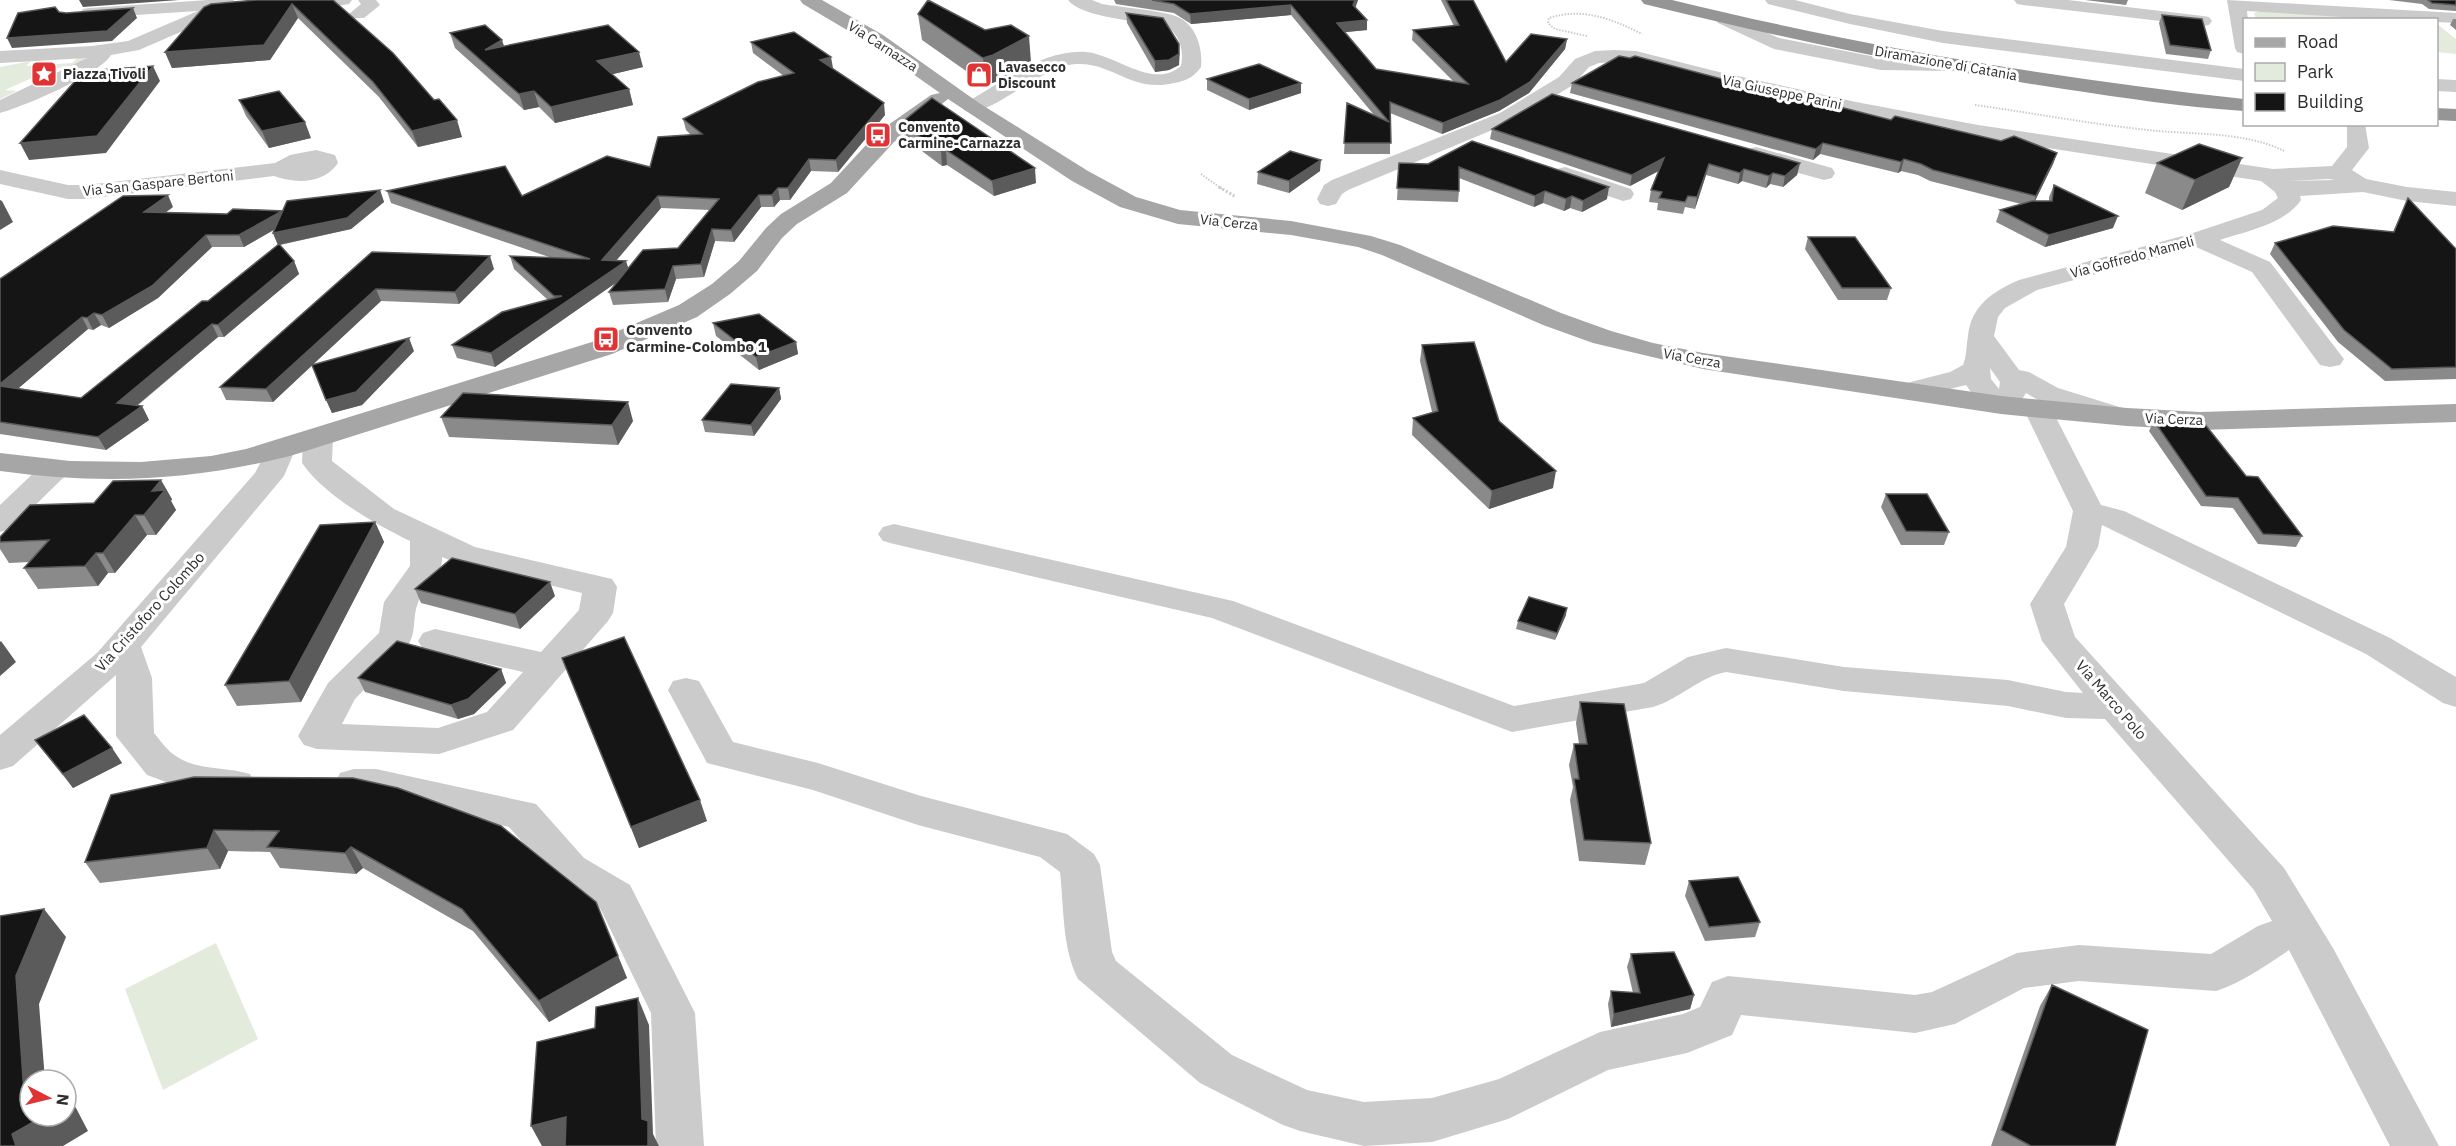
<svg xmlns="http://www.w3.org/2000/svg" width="2456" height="1146" font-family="'IBM Plex Sans',sans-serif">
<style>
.green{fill:#e3ebdc}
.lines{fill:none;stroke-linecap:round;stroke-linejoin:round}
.path-far1{stroke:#cbcbcb;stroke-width:2;stroke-dasharray:1.5 1.5;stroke-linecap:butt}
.path{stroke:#cbcbcb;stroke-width:3;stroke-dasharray:2 2;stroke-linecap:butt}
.minor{fill:#cbcbcb;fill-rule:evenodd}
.major{fill:#a6a6a6;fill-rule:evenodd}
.highway{fill:#959595;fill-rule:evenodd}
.wall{fill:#8a8a8a;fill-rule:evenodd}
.shaded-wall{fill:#5b5b5b}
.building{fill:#151515;stroke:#5b5b5b;stroke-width:1.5}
.labels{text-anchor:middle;stroke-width:6;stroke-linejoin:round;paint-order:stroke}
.far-street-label{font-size:14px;fill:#2e2e2e;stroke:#fff}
.far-poi-label{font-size:14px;font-weight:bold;fill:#2e2e2e;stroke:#fff;text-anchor:start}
.poi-label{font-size:15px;font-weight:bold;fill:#2e2e2e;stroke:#fff;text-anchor:start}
.street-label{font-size:15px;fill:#2e2e2e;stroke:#fff}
</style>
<rect width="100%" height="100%" fill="#fff"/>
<path class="green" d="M2261,11L2410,19L2256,20L2254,13Z
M2437,24L2456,39V54L2437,52Z
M78,57H91L72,67L54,68L5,90L17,91L0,99V67L31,61L26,66L72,63Z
M216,943L258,1039L163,1090L125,989Z"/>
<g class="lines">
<path class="path-far1" d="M1587,36L1555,29L1548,23L1549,18C1583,7 1612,19 1642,34
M1975,105C2033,113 2090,124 2148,130C2192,135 2244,131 2284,151
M1201,174L1222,189"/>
<path class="path" d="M1219,187L1236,197"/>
<path class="minor" d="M208,0H233L237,4L234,8L216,10L218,13L215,17L139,50L111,55C100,74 23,107 0,113V100L87,58L0,63V51L92,46L128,41L198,11L89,18L83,17L80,13L83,9L89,8Z
M284,0H352L349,4L343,5L289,9L283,8L280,4Z
M358,0H376L380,5L364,18H352L349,14L361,4Z
M1068,0H1092L1102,4C1119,7 1168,11 1180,18C1197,27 1203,50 1201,67C1194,77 1186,81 1174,83C1132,93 1112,62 1077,64C1041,65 991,118 965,111L962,107L965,103C1002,83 1042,49 1086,52C1117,55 1153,90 1181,66C1184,50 1180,36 1167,26C1145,22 1081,18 1068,0Z
M1765,0H1795L1850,14L1943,31L2244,69V81L1943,43L1850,24L1768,4Z
M2014,0H2068L2203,16L2209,17L2212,21L2209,25L2203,26L2023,5L2017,4Z
M2227,0L2456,13V23L2436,22V20H2391L2247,11L2248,20H2244V54L2237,52L2235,48Z
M1724,14L1779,38L1881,58L1948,59L1955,61L1958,65L1955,69L1948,71L1881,70L1774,49L1718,23L1715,19L1718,15Z
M1614,50L1636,51L1715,71L1856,102L1978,125L2273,169L2332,166L2347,147V124H2365L2369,148L2352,170L2366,179L2407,187L2456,192V206L2407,201L2363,192L2300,196L2301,200C2284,225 2246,231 2220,240L2270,262L2344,359L2340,365L2330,367L2320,365L2252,272L2196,247L2037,290L2005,308L1998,317L1994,336L2019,370L2029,372L2058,388L2126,409L2130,415L2126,421L2116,424L2038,400L2026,393C2005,428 1984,411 1966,385L1909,399L1899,397L1895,391L1899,385L1950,372L1963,365C1967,355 1966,346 1968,336C1971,306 1992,292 2019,280L2190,234L2262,210L2278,198L2275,192L2261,181L1978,137L1856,114L1714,83L1636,63L1614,62L1599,63L1589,67L1573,85L1514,121L1348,190L1342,194L1336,204L1328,206L1320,204L1317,199L1324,185L1332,180L1500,113L1559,77L1575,59L1595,51ZM2328,179L2335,180L2289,181ZM1990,368L2000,382L1999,389L1991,379Z
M2436,79L2456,80V92L2436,91Z
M1756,147L1832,168L1835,173L1832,178L1824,180L1748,159L1745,154L1748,149Z
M316,150L335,155L338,163C324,184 295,184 274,176L86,199H68L0,184V170L68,185H86L275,163L290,155Z
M1565,167L1631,189L1634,194L1631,199L1623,201L1557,179L1554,174L1557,169Z
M2038,401L2048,404L2052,410L2101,505L2124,511L2390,638L2456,677V707L2443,703L2366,654L2102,525L2098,547L2064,604L2075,637L2284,868L2333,948L2439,1146H2390L2289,950C2265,966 2243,982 2216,991L2079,981L2024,988L1955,1024L1915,1033L1741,1015L1732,1035L1687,1053L1608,1070L1508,1119L1432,1142L1364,1146L1300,1131L1283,1125L1200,1083L1078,979C1062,948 1064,907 1060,872L1040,857L918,825L813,790L707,763L668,690L673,681L686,678L699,681L733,742L818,763L921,796L1067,834L1094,854L1100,865L1112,952L1116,961L1232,1055L1307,1090L1364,1102L1432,1098L1499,1079L1600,1032L1683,1014L1700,1007L1712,982L1728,976L1915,995L1932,992L2017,953L2079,945L2211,954L2258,926L2272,921L2254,890L2105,719L2066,718L2008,706L1844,691L1726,672C1699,677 1680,699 1653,707L1512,732L1212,618L894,544L883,541L878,534L883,527L894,524L1233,601L1514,706L1644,683L1688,657L1726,648L1844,667L2008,680L2066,692L2083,693L2042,641L2030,604L2066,547L2073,511L2024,410L2028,404Z
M318,428L328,431L333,437L332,461L394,509L475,547L612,579L617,587L613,613L608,621L513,730L439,754L317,749L304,745L298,736L328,683L379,633L384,602L410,566V541C375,524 325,496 302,463L303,437L308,431ZM442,557L454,562L582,593L579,610L541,652L435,629L423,633L418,641L423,649L523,672L487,712L438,728L342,724L355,699L408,645C417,632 412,617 418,603C424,585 443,577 442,557Z
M280,441L290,444L295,450L284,476L141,647L152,678L154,733C160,740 166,749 173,754C194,771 225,766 250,774L255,784L250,794L236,798L204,796L147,775L116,736V675L13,766L0,770V735L97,653L255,473L270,444Z
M53,462L64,465L68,471L64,477L11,529L0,532V505L42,465Z
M354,769H376L536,804L584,858L630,885L695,1013L704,1146H656L651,1013L600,908L556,880L509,827L376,797H354L340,793L335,783L340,773Z"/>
<path class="major" d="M800,0H822L883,35L979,103L1088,171L1136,197L1180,210L1291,221L1371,236L1400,245L1561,313L1611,331L1653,343L1703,353L2001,396L2127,408L2200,412L2456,404V422L2200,430L2127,426L2001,414L1703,369L1593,343L1543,325L1382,255L1358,247L1291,235L1178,224L1120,207L1072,181L948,99L894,142L847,193L797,224L782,238L757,271L730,294L697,317L612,354L290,456C191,481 102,485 0,471V453L70,461L141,462L211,456L246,449L592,342L679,305L712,284L739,261L766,228L781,214L831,183L878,132L931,95L940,93L869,43L803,4Z"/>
<path class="highway" d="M1641,0H1672C1860,46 2051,78 2244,99V111C2184,107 2123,98 2064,89C1922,68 1783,38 1644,4Z
M2436,108L2456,109V121L2436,120Z"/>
</g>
<path class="wall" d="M333,0L462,137L418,147L379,97L298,18L270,60L172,68L165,52L204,7Z
M1114,0H1358L1355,7L1367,20V30L1345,32L1376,69L1454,82L1412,40L1413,30L1454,26L1441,0H1473L1506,62L1567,39L1565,49L1529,93L1499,111L1442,134L1390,113V154H1344L1347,103L1374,115L1291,15L1191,24L1174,13L1116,4Z
M2085,0H2128L2126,5Z
M2389,0H2456V11L2429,9L2422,4Z
M1126,13L1180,54L1179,65L1169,70L1155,72L1127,23Z
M918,14L1031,62L995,82L986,85L922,40Z
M2162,15L2211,50L2208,59L2166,54L2159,23Z
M2453,19H2456V30L2450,25Z
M450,33L504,46L643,67L612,74L629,89L633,105L555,123L539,107L524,110L455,48Z
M751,42L833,68H832L885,115L838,172L811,171L790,200H780L774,207H761L734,242L715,241L704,277L676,279L668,302L613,305L609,292L617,282L495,367L457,358L452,345L548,300L514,269L510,256L552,258L391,203L387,191L522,196L650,167L691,135L686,130L683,119L784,76L753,53ZM661,208L710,210L678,248L628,268L617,260Z
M1207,79L1301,93L1249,110L1207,90Z
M1572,83L1794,98L1891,120L2057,153L2053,164L2035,201H2049V197L2054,185L2113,228L2045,247L1996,222L2000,210L2021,204L1930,181L1918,175L1901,171L1898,173L1820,154L1813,160L1570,93Z
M239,100L311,138L269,148L246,116Z
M901,123L1036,183L994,196L947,165L942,166L903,137Z
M1492,129L1800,163L1797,175L1783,187L1770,184L1766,188L1742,181L1738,184L1706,175L1695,209L1685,207L1683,214L1657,210L1658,203L1649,202L1651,190L1659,171L1630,186L1490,139Z
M1472,141L1607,199L1582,212L1570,208L1564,211L1543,203L1534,207L1459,178V191L1458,202L1397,200L1399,163L1428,164Z
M2242,158L2229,187L2182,210L2145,193L2157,163Z
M1320,171L1289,193L1257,184L1258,172Z
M380,190L384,202L351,229L280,245L294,261L299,274L224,337H218L137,406H142L149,420L106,450L0,434V279L173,207L166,212L227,214L282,212ZM274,230L273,233L278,245L208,301L81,398L18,388L88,329L93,330L101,325L109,328L158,298L212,247H244Z
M2408,198L2456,249V379L2385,381L2338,342L2270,254L2275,243L2393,232Z
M1808,237L1891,288L1887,300H1838L1805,249Z
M372,252L494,269L459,304L381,301L313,364L414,351L362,405L332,413L312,365L273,402L226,400L220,387Z
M713,323L796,342L798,354L759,370L716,336Z
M1422,345L1553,488L1489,509L1412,435L1413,418L1432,412L1420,361Z
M779,388L781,399L754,436L705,432L702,420Z
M441,417L633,421L618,445L449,437Z
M2154,421L2246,476L2302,536L2296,547L2258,544L2233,508L2201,506L2149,431Z
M1886,494L1949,532L1944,545H1901L1881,507Z
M172,499L171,501L176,510L156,535H147L115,573H108L98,586L38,589L24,568L30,562L9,563L0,549V537Z
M375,522L384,542L301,702L237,706L225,685Z
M415,589L555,596L520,629L421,603Z
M1566,615L1555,640L1516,629L1518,621Z
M562,658L707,821L639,848Z
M501,669L506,683L474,714L458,719L365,692L358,678Z
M1580,702L1651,843L1645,865L1579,861L1570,800L1573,787L1569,765L1574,744H1579L1576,723Z
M35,740L112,748L122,763L73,788L46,754Z
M194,777L596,902L627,978L549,1022L473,931L363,868L356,874L280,868L270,852L228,851L220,869L100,883L85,862Z
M1689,881L1760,922L1755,937L1705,941L1685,896Z
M1631,954L1694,995L1690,1009L1611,1027L1608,1004L1611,991L1633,993L1627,967Z
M2052,985L2115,1146H1991L2040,1006Z"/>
<path class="shaded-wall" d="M79,0H179L83,7Z
M1355,0H1358L1353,15V5Z
M292,4L298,18L270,60L172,68L165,52Z
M1291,5V15L1191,24L1190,14Z
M133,8L137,18L112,41L12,48L7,38Z
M1367,20V30L1337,33V23Z
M1029,36L1031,62L995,82L986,85L983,58Z
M1567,39L1565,49L1529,93L1499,111L1442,134L1443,123Z
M502,40L507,55L485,50Z
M1179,44V65L1169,70L1155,72V61Z
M639,52L643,67L601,77L597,61Z
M831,57L833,68L822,71L820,60Z
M153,66L160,81L106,153L29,160L20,143Z
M1301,83V93L1249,110V99Z
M629,89L633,105L555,123L551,107Z
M534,91L539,107L524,110L519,94Z
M884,103L885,115L838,172L836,160Z
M457,120L462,137L418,147L412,131Z
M305,122L311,138L269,148L262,131Z
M1823,143L1820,154L1813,160L1816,149Z
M946,150L947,165L942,166L941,151Z
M2057,153L2053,164L2032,207L2036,196Z
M1664,158L1662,169L1630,186L1632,175Z
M2242,158L2229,187L2182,210L2195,180Z
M809,159L811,171L790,200L788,188Z
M1904,159L1901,171L1898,173L1901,162Z
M1321,160L1320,171L1289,193V181Z
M1800,163L1797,175L1783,187L1785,176Z
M1709,164L1706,175L1695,209L1697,197Z
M1035,168L1036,183L994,196L992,181Z
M1744,169L1742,181L1738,184L1740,173Z
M1773,173L1770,184L1766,188L1769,176Z
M1609,187L1607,199L1582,212L1583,201Z
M778,188L780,200L774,207L772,195Z
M380,190L384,202L351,229L278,245L273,233Z
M1545,191L1543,203L1534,207L1535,196Z
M168,195L173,207L150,224L144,212Z
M759,195L761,207L734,242L731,230Z
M658,196L661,208L606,272L602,260Z
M1572,196L1570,208L1564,211L1566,199Z
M0,200L2,201L13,222L0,230Z
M282,211L287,222L244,247L239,235Z
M2118,216L2113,228L2045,247L2049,235Z
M712,229L715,241L704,277L701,264Z
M206,235L212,247L158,298L109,328L102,315Z
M490,256L494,269L459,304L455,292Z
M294,261L299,274L224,337L218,325Z
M626,261L630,273L495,367L491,353Z
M673,266L676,279L668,302L665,289Z
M376,289L381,301L273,402L266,389Z
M94,313L101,325L93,330L87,318Z
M82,317L88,329L6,399L0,389V384Z
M212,324L218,337L124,416L117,403Z
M409,338L414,351L362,405L332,413L326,400Z
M796,342L798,354L759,370L756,357Z
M779,388L781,399L754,436L751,425Z
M628,402L633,421L618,445L612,425Z
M142,406L149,420L106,450L98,437Z
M1556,471L1553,488L1489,509L1492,491Z
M161,480L172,499L171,501L176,510L156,535L144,515L152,491Z
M135,515L147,535L115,573L103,553Z
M375,522L384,542L301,702L289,681Z
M96,553L108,573L98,586L85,566Z
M550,582L555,596L520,629L515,614Z
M1567,608L1566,615L1555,640L1557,633Z
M1,641L16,662L0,676V642Z
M501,669L506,683L474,714L458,719L451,705Z
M112,748L122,763L73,788L63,774Z
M700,800L707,821L639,848L631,827Z
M214,830L228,851L220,869L207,848Z
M351,847L363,868L356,874L345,853Z
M44,909L66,937L39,1004L45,1080H30V1099L24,1093L16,976Z
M618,956L627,978L549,1022L539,1001Z
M1694,995L1690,1009L1611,1027L1614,1014Z
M638,998L649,1025L653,1134L659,1146H648L642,1119Z
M66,1096L76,1108L88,1131L63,1146H16L12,1134L44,1116H66Z
M566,1117L571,1146H542L531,1126Z"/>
<path class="building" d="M256,0H333L393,53L434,100L439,99L457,120L412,131L373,82L292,4L264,45L165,52L204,7L211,4Z
M928,0L985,30L1011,25L1029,36L993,55L983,58L918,14Z
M1152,0H1355L1353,5L1367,20L1337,23L1376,69L1468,84L1413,30L1459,25L1446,0H1473L1506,62L1531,34L1567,39L1530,82L1500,100L1443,123L1390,102L1391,143H1344L1347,103L1389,122L1291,5L1190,14L1174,4Z
M2428,0H2456V5L2432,3Z
M55,7L59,12L66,13L133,8L107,31L7,38L18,13Z
M1126,13L1163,18L1179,44V54L1169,60L1155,61Z
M2162,15L2202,19L2211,50L2170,45Z
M485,25L502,40L485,50L608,25L639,52L597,61L629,89L551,107L534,91L519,94L450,33Z
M794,32L831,57L820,60L884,103L836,160L809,159L788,188H778L772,195H759L731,230L712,229L701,264L673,266L665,289L609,292L643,250L678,248L719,199L658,196L602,260L626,261L491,353L452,345L502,312L562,296H554L510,256L590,259L387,191L505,166L522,196L607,156L650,167L658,137L702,134L683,119L758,82L794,73L751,42Z
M1619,56L1630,58L1635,56L1794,98L1797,96L1891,120L1895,116L2001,141L2014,136L2057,153L2036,196L1933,170L1921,164L1904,159L1901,162L1823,143L1816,149L1572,83Z
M1259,64L1301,83L1249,99L1207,79Z
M153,66L97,136L20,143L84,71Z
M279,91L305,122L262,131L239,100Z
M1552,94L1800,163L1785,176L1773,173L1769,176L1744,169L1740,173L1709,164L1697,197L1688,196L1685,202L1659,198L1662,192L1651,190L1664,158L1632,175L1492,129Z
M932,98L1035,168L992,181L946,150L941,151L901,123Z
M1472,141L1609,187L1583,201L1572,196L1566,199L1545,191L1535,196L1459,167V191L1397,188L1399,163L1428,164Z
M2199,144L2242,158L2195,180L2157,163Z
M1290,151L1321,160L1289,181L1258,172Z
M2054,185L2118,216L2049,235L2000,210L2032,201H2052Z
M380,190L347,218L273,233L287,201Z
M168,195L144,212L227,214L233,209L282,211L239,235H206L152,286L102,315L94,313L87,318L82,317L0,384V279L123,196Z
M2408,198L2456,249V367L2392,369L2344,330L2275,243L2333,226L2394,232Z
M1808,237H1855L1891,288H1842Z
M279,244L294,261L218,325L212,324L117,403L142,406L98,437L0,422V386L81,398L202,301H208Z
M372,252L490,256L455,292L376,289L266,389L220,387Z
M759,314L796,342L756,357L713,323Z
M409,338L356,392L326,400L312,365Z
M1474,342L1499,421L1556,471L1492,491L1413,418L1438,411L1422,345Z
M731,384L779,388L751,425L702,420Z
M463,393L628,402L612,425L441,417Z
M2154,421L2204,423L2246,476L2258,477L2302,536L2263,534L2238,498L2206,496Z
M161,480L152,491L165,490L144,515H135L103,553H96L85,566L24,568L49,540L0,542V537L30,505L94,503L113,481Z
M1886,494H1927L1949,532L1906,531Z
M375,522L289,681L225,685L320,525Z
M452,558L550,582L515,614L415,589Z
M1529,597L1567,608L1557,633L1518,621Z
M624,637L700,800L631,827L562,658Z
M397,641L501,669L468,699L451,705L358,678Z
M1580,702L1624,704L1651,843L1584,840L1574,779H1579L1574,744H1587Z
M84,715L112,748L63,774L35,740Z
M194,777L353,778L398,788L501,826L596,902L618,956L539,1001L462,909L351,847L345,853L267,847L279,831L214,830L207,848L85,862L111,795Z
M1738,877L1760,922L1709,927L1689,881Z
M44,909L16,976L24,1093L30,1090V1116H44L12,1134L16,1146H0V916Z
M1674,952L1694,995L1614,1014L1611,991L1640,993L1631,954Z
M2052,985L2148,1030L2115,1146H2031L2001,1130Z
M638,998L642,1119L648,1121V1146H565L566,1117L531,1126L537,1042L595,1028L596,1007Z"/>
<defs>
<symbol id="sight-square" viewBox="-11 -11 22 22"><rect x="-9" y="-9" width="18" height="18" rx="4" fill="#e13334" stroke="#fff"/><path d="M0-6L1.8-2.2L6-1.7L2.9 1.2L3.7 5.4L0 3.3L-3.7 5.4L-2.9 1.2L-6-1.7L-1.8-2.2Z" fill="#fff"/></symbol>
<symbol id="shop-square" viewBox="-11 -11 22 22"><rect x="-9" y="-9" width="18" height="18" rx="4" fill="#e13334" stroke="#fff"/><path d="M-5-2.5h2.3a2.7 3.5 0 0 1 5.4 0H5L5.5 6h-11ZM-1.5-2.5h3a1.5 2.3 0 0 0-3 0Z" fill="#fff"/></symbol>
<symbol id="bus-square" viewBox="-11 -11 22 22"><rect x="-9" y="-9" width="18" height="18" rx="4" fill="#e13334" stroke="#fff"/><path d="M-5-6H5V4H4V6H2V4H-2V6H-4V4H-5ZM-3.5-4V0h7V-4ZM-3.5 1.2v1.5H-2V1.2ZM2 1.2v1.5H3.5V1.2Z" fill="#fff"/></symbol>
</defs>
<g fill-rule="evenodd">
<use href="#sight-square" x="29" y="59" width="30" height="30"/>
<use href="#shop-square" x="964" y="60" width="30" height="30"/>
<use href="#bus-square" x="863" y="120" width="30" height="30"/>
<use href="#bus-square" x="591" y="324" width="30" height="30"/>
</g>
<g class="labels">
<g class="far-street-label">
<text transform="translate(883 46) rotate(33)" y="5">Via Carnazza</text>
<text transform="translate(1946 63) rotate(10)" y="5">Diramazione di Catania</text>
<text transform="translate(1782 92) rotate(12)" y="5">Via Giuseppe Parini</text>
<text transform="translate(158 183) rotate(-6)" y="5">Via San Gaspare Bertoni</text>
<text transform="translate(1229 222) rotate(6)" y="5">Via Cerza</text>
<text transform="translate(2132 257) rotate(-15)" y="5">Via Goffredo Mameli</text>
<text transform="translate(1692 358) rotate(10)" y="5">Via Cerza</text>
<text transform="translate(2174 419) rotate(2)" y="5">Via Cerza</text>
</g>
<g class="far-poi-label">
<text x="998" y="72">Lavasecco<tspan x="998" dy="16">Discount</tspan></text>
<text x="63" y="79">Piazza Tivoli</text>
<text x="898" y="132">Convento<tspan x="898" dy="16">Carmine-Carnazza</tspan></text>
</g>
<g class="poi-label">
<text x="626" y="335">Convento<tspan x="626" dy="17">Carmine-Colombo 1</tspan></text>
</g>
<g class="street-label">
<text transform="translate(150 612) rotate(-48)" y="5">Via Cristoforo Colombo</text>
<text transform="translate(2111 700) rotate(49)" y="5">Via Marco Polo</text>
</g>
</g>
<rect x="2243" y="18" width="195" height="108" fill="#ffffff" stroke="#ababab" stroke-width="1.5"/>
<rect x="2255" y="38" width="30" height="9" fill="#a6a6a6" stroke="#ababab" stroke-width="1.5"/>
<text x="2297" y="48" font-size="18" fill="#2e2e2e">Road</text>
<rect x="2255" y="63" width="30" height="18" fill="#e3ebdc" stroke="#ababab" stroke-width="1.5"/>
<text x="2297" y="78" font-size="18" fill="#2e2e2e">Park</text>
<rect x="2255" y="93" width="30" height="18" fill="#151515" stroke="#ababab" stroke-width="1.5"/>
<text x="2297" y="108" font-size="18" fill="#2e2e2e">Building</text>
<g transform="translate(48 1098) rotate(97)"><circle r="28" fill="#ffffff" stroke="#ababab" stroke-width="1.5"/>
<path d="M0-4.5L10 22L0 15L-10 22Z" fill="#e13334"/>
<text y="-9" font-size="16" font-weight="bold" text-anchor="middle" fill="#2e2e2e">N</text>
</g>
</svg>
